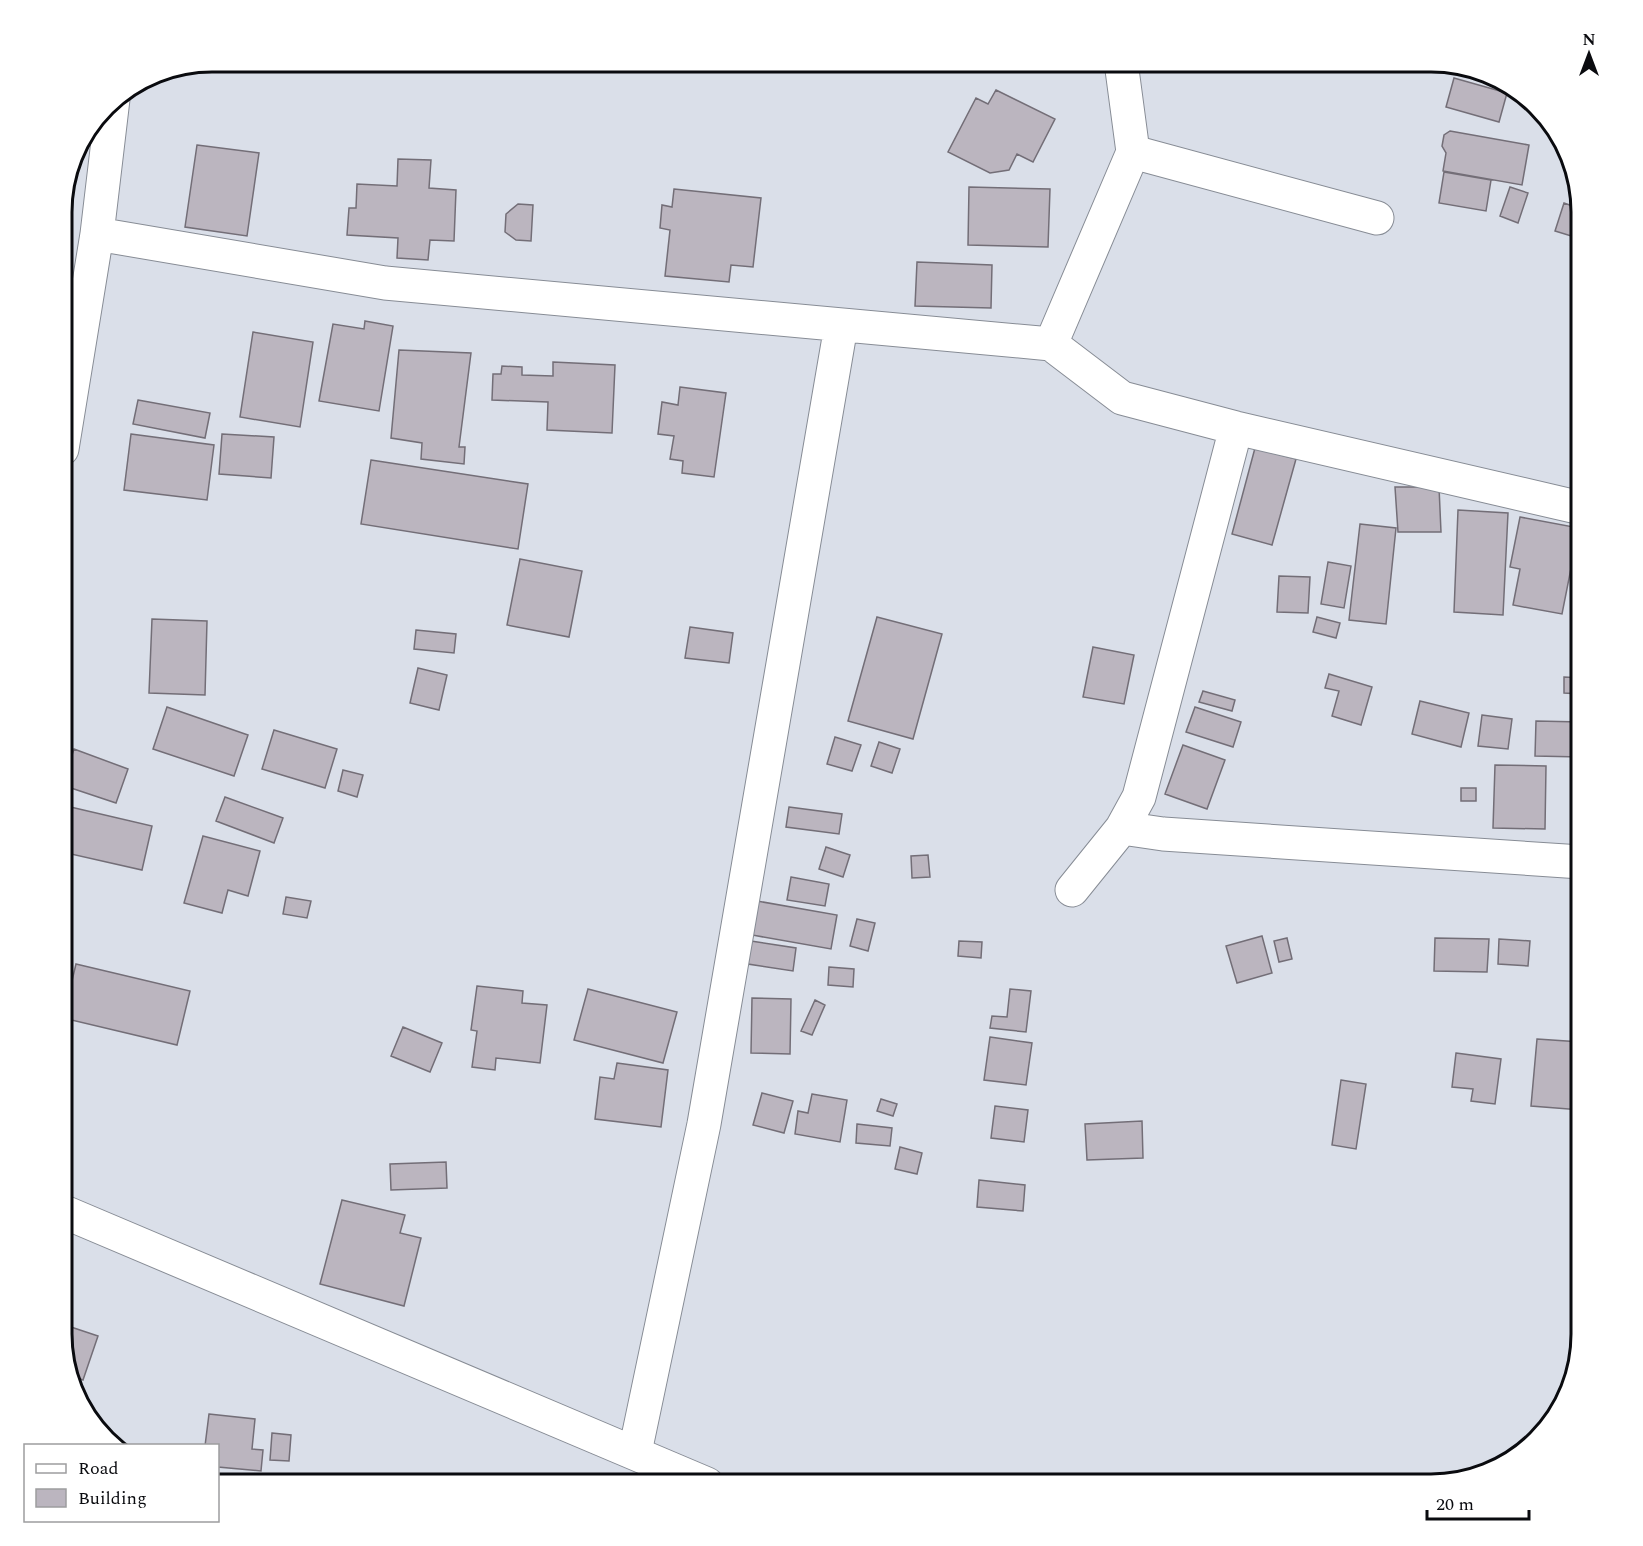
<svg xmlns="http://www.w3.org/2000/svg" width="1643" height="1546" font-family="Spectral,serif">
<style>
.building{fill:#bbb5bf;stroke:#736e77;stroke-width:1.5}
.lines{fill:none;stroke-linecap:round;stroke-linejoin:round}
.minor-casing{stroke:#878c95;stroke-width:35}
.minor{stroke:#fff;stroke-width:33}
.rim{fill:none;stroke:#0a0b0f;stroke-width:3}
</style>
<rect width="100%" height="100%" fill="#dadfe9"/>
<path class="building" d="M1365,62H1440L1463,68L1365,64Z
M1479,72L1497,77L1509,86L1478,77Z
M1454,78L1507,93L1499,122L1446,107Z
M996,90L1055,119L1033,162L1017,154L1009,170L990,173L948,152L976,98L988,104Z
M1450,131L1529,145L1522,185L1443,171L1446,153L1442,146L1444,135Z
M197,145L259,153L247,236L185,227Z
M398,159L431,160L429,188L456,190L454,241L430,240L428,260L397,258L398,238L347,235L349,208H356L357,184L397,186Z
M1444,172L1491,180L1486,211L1439,203Z
M969,187L1050,189L1048,247L968,245Z
M1510,187L1528,193L1518,223L1500,216Z
M674,189L761,198L753,267L731,265L729,282L665,276L670,230L660,228L662,205L672,207Z
M1564,203L1581,209V239L1555,231Z
M518,204L533,205L531,241L516,240L505,232L506,214Z
M917,262L992,265L991,308L915,306Z
M62,300L77,303L70,334L62,332Z
M365,321L393,326L379,411L319,401L333,324L364,329Z
M253,332L313,342L300,427L240,417Z
M399,350L471,353L459,447H465L464,464L421,459L422,443L391,438Z
M553,362L615,365L612,433L547,430L548,402L492,400L493,374H501L502,366L522,367V375L553,376Z
M680,387L726,393L714,477L682,473L683,461L670,459L674,436L658,434L662,402L678,405Z
M138,400L210,413L205,438L133,424Z
M131,434L214,445L207,500L124,490Z
M222,434L274,437L271,478L219,474Z
M1255,448L1296,459L1272,545L1232,534Z
M371,460L528,484L518,549L361,524Z
M1395,487H1439L1441,532H1398Z
M1458,510L1508,513L1503,615L1454,612Z
M1520,517L1579,528L1562,614L1513,605L1520,569L1510,567Z
M1360,524L1396,528L1386,624L1349,620Z
M520,559L582,571L569,637L507,625Z
M1328,562L1351,566L1344,608L1321,604Z
M1279,576L1310,577L1308,613L1277,612Z
M877,617L942,634L913,739L848,721Z
M1317,617L1340,623L1336,638L1313,632Z
M152,619L207,621L205,695L149,693Z
M690,627L733,633L729,663L685,658Z
M416,630L456,634L454,653L414,649Z
M1093,647L1134,655L1124,704L1083,697Z
M418,668L447,675L439,710L410,703Z
M1329,674L1372,687L1361,725L1332,716L1339,691L1325,688Z
M1564,677L1581,678V694L1564,693Z
M1203,691L1235,700L1232,711L1199,702Z
M1420,701L1469,713L1461,747L1412,734Z
M167,707L248,735L234,776L153,749Z
M1195,707L1241,722L1233,747L1186,732Z
M1482,715L1512,719L1508,749L1478,746Z
M1536,721L1581,722V757L1535,756Z
M274,730L337,749L325,788L262,769Z
M835,737L861,745L852,771L827,764Z
M879,742L900,749L892,773L871,766Z
M1183,745L1225,760L1207,809L1165,794Z
M74,749L128,769L116,803L62,785Z
M1495,765L1546,766L1545,829L1493,828Z
M343,770L363,775L357,797L338,791Z
M1461,788H1476V801H1461Z
M225,797L283,818L274,843L216,821Z
M62,805L152,826L142,870L62,852Z
M789,807L842,814L839,834L786,827Z
M203,836L260,851L248,896L228,890L222,913L184,903Z
M826,847L850,855L843,877L819,869Z
M928,855L930,877L912,878L911,856Z
M791,877L829,884L825,906L787,900Z
M286,897L311,901L307,918L283,914Z
M757,901L837,915L831,949L752,935Z
M857,919L875,923L868,951L850,946Z
M1262,936L1272,973L1237,983L1226,946Z
M1287,938L1292,959L1279,962L1274,941Z
M1435,938L1489,939L1487,972L1434,971Z
M1499,939L1530,941L1528,966L1498,964Z
M751,941L796,948L793,971L748,964Z
M959,941L982,942L981,958L958,956Z
M76,964L190,991L177,1045L63,1018Z
M829,967L854,969L853,987L828,985Z
M477,986L523,991L522,1003L547,1005L540,1063L496,1058L495,1070L472,1067L477,1031L471,1030Z
M588,989L677,1012L663,1063L574,1040Z
M1010,989L1031,991L1026,1032L990,1028L992,1016L1007,1017Z
M752,998L791,999L790,1054L751,1053Z
M815,1000L825,1005L812,1035L801,1031Z
M403,1027L442,1043L430,1072L391,1056Z
M990,1037L1032,1043L1026,1085L984,1080Z
M1537,1039L1581,1042V1110L1531,1106Z
M1456,1053L1501,1059L1495,1104L1471,1101L1473,1089L1452,1087Z
M617,1063L668,1070L661,1127L595,1119L600,1077L614,1079Z
M1341,1080L1366,1084L1356,1149L1332,1145Z
M762,1093L793,1101L784,1133L753,1125Z
M812,1094L847,1100L840,1142L795,1134L798,1111L808,1113Z
M881,1099L897,1104L893,1116L877,1111Z
M995,1106L1028,1110L1024,1142L991,1138Z
M1142,1121L1143,1158L1087,1160L1085,1124Z
M857,1124L892,1128L890,1146L856,1143Z
M900,1147L922,1153L917,1174L895,1169Z
M446,1162L447,1188L391,1190L390,1164Z
M979,1180L1025,1185L1023,1211L977,1207Z
M342,1200L405,1215L400,1233L421,1238L404,1306L320,1284Z
M62,1324L98,1336L83,1380L69,1375L62,1343Z
M209,1414L255,1419L252,1449L263,1450L261,1471L218,1467V1446H205Z
M272,1433L291,1435L289,1461L270,1460Z"/>
<g class="lines">
<defs>
<path id="minor" d="M1121,62L1133,152L1051,344L1122,398L1236,428L1581,508
M1133,152L1377,218
M97,234L385,283L1051,344
M62,449L97,234L113,99
M1122,828L1163,834L1581,862
M1072,890L1122,828L1139,797L1236,428
M62,1211L707,1484
M635,1452L704,1124L841,326"/>
</defs>
<use href="#minor" class="minor-casing"/>
<use href="#minor" class="minor"/>
</g>
<path d="M0 0H1643V1546H0ZM212 72H1431A140 140 0 0 1 1571 212V1334A140 140 0 0 1 1431 1474H212A140 140 0 0 1 72 1334V212A140 140 0 0 1 212 72Z" fill="#fff" fill-rule="evenodd"/>
<path class="rim" d="M212 72H1431A140 140 0 0 1 1571 212V1334A140 140 0 0 1 1431 1474H212A140 140 0 0 1 72 1334V212A140 140 0 0 1 212 72Z"/>
<rect x="24" y="1444" width="195" height="78" fill="#ffffff" stroke="#9d9d9f" stroke-width="1.5"/>
<rect x="36" y="1464" width="30" height="9" fill="#ffffff" stroke="#9d9d9f" stroke-width="1.5"/>
<text x="78" y="1474" font-size="18" fill="#0a0b0f">Road</text>
<rect x="36" y="1489" width="30" height="18" fill="#bbb5bf" stroke="#9d9d9f" stroke-width="1.5"/>
<text x="78" y="1504" font-size="18" fill="#0a0b0f">Building</text>
<g transform="translate(1589 54)" stroke="#ffffff" stroke-width="4.5" paint-order="stroke">
<path d="M0-4.5L10 22L0 15L-10 22Z" fill="#0a0b0f"/>
<text y="-9" font-size="16" font-weight="bold" text-anchor="middle" fill="#0a0b0f">N</text>
</g>
<path d="M1427 1510v9h102v-9" fill="none" stroke="#0a0b0f" stroke-width="3"/>
<text x="1436" y="1510" font-size="18" fill="#0a0b0f" stroke="#ffffff" stroke-width="4.5" paint-order="stroke">20 m</text>
</svg>
